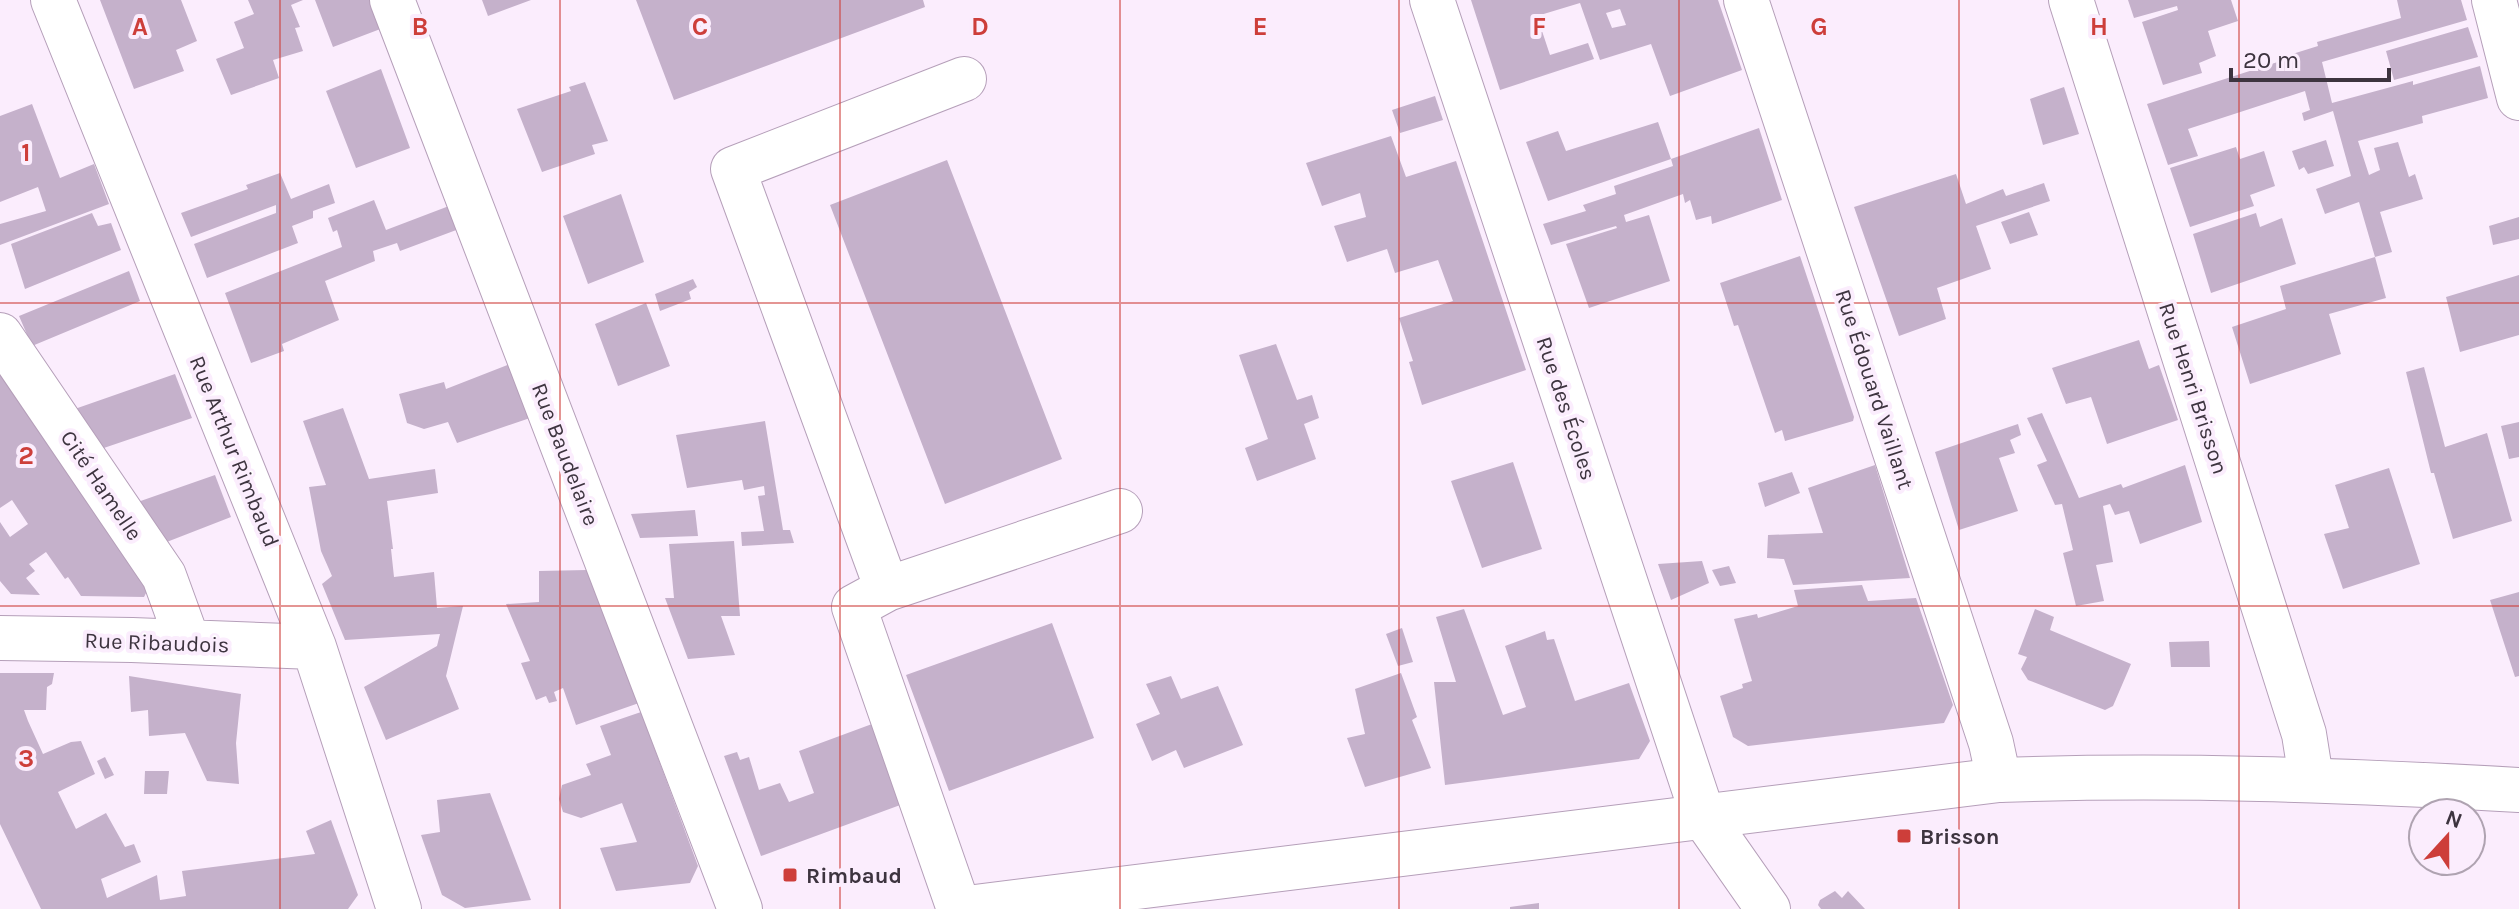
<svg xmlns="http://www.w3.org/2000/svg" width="2519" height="909" font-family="Karla,sans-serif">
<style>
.building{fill:#c5b1cb;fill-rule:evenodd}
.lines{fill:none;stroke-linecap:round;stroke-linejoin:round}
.minor-casing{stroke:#b59fb9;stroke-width:46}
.major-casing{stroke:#b59fb9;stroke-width:46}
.minor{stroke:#fff;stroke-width:44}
.major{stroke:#fff;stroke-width:44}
.grid{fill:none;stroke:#cd3e3a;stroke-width:2;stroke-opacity:0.55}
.poi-dot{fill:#cd3e3a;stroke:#fbedfd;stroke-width:3}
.labels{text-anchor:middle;stroke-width:8;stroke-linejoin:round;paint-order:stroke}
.street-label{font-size:22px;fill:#3d343f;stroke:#fbedfd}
.poi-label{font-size:22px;font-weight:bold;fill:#3d343f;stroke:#fbedfd;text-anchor:start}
.grid-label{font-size:26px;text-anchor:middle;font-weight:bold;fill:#cd3e3a;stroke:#fbedfd;stroke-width:8;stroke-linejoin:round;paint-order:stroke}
</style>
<rect width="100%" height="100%" fill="#fbedfd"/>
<path class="building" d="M100,0H181L197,41L176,50L184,71L134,89Z
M248,0H303L291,5L300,27L295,28L303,51L273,60L279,78L231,95L216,59L244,48L234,22L254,14Z
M315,0H372L383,28L333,47Z
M482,0H531L488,16Z
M636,0H923L925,7L674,100Z
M1471,0H1718L1742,70L1670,96L1651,44L1600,60L1580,3L1537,16L1550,55L1588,43L1594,59L1500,90ZM1620,9L1626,25L1612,28L1606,13Z
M2128,0H2231L2238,21L2208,31L2216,56L2199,63L2202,73L2163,85L2142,22L2178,10L2177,6L2134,18Z
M2397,0H2461L2467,20L2322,62L2332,103L2413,81V85L2480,66L2488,98L2422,116L2423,123L2358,141L2369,175L2380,170L2374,148L2398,142L2409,177L2415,174L2423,199L2380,212L2392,252L2375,257L2359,202L2325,214L2316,189L2351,176L2333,111L2304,121L2302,113L2310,110L2305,91L2188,129L2198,156L2168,165L2147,104L2287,59L2286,56L2318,46L2317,42L2401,18Z
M2468,27L2478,57L2394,80L2386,51Z
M381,69L410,148L356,168L326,91Z
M585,82L608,141L592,145L595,154L542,172L517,109L571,91L569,87Z
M2064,87L2079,134L2043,145L2030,99Z
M1435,96L1443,120L1400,133L1392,110Z
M32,104L60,178L94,164L109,204L0,245V224L46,211L38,187L0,202V116Z
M1658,122L1671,159L1548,201L1526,142L1558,131L1566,151Z
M1759,128L1782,200L1712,224L1711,216L1696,220L1690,200L1685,203L1683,194L1624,215L1626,222L1649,215L1670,281L1589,308L1566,244L1617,228L1616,226L1551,245L1543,224L1586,211L1583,205L1616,194L1614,186L1673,166L1671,159Z
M1391,136L1406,177L1456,161L1526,370L1422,405L1409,362L1413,361L1399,318L1453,301L1438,260L1395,273L1387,249L1347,262L1334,226L1366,217L1360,193L1322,206L1306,163Z
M2326,140L2334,166L2308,174L2304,167L2299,170L2292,151Z
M2236,147L2240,159L2264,151L2275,186L2250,195L2254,206L2190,227L2170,168Z
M947,160L1062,459L945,504L830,205Z
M280,173L291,199L329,184L335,203L313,211V218L292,226L298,243L207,278L194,244L276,213V205L191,237L181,213L248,189L246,185Z
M1956,174L1966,204L2003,189L2006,196L2044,183L2050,201L1976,226L1991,269L1937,288L1946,319L1899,336L1854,207Z
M621,194L644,262L588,284L563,216Z
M374,200L386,230L449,206L459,229L400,251L397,243L373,251L375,261L325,281L339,320L282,344L284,351L251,363L225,293L342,247L337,230L333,232L328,218Z
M2029,212L2038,235L2010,244L2001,222Z
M92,213L98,226L111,223L121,250L25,289L11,244Z
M2256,213L2260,227L2282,218L2296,264L2211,293L2193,234Z
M2519,217V239L2493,245L2489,226Z
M1800,256L1854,417L1853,421L1785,441L1782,430L1775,433L1738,325L1734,326L1720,283Z
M2375,257L2386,298L2329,314L2341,354L2250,384L2232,327L2286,309L2280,286Z
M129,271L140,301L32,346L19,316Z
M2519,275V335L2460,352L2446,297Z
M693,279L697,287L689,292L691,299L660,311L655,294Z
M646,303L670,366L618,386L595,324Z
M2139,340L2149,369L2159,365L2178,420L2107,444L2091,397L2066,404L2052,368Z
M1276,344L1297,400L1312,395L1319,418L1304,424L1316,459L1257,481L1245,448L1268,439L1239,355Z
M0,361L150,585L144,597L81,596L68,577L65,579L46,552L29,564L35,571L26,578L40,595L11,594L0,581V522L10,537L28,524L12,500L0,508Z
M510,364L530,418L457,443L448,422L424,429L407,423L399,394L444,382L446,389Z
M2424,367L2445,447L2487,433L2512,521L2453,539L2434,473H2431L2406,372Z
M175,374L192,418L95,451L69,411Z
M343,408L369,479L435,469L438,493L387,501L393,549H391L394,577L434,572L437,608L463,606L446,676L459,709L386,740L364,687L437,646L440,634L345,640L322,584L332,576L321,551L309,487L326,485L303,421Z
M2042,413L2079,498L2121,484L2123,488L2185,465L2202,522L2140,544L2129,511L2115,515L2110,504L2103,506L2113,562L2096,565L2104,601L2076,606L2063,553L2073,550L2062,504L2055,505L2037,465L2047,461L2027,418Z
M765,421L783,530H790L794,543L742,546L741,532L764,531L758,496L765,495L764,486L744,490L742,480L687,488L676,435Z
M2519,422V457L2509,459L2501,426Z
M2018,424L2021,435L2010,440L2015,453L1999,458L2018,511L1959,530L1935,452Z
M1513,462L1542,549L1482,568L1451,481Z
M1875,465L1910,578L1793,585L1784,559L1767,558L1768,535L1823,533L1808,488Z
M2389,468L2420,564L2343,589L2324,534L2349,528L2335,485Z
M1792,472L1800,493L1765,507L1758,483Z
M215,475L231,517L159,545L132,504Z
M695,510L698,536L640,538L631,514Z
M734,541L740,616H721L735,655L688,659L665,598H674L669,544Z
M1702,561L1709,583L1671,600L1658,564Z
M1729,566L1736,583L1720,586L1712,570Z
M587,570L639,703L576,725L563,688L554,692L557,701L549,703L546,696L536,700L521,663L530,661L506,604L539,602V571Z
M1862,585L1868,601L1916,598L1953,705L1944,723L1748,746L1733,737L1720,696L1743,688L1742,684L1752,681L1734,619L1757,614L1758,618L1798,606L1794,590Z
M2519,592V676L2515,677L2490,600Z
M1464,609L1503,715L1526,707L1505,646L1545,631L1547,640L1554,639L1575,701L1629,683L1650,741L1639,759L1445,785L1434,682H1456L1436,617Z
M2035,609L2054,617L2050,630L2131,664L2113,706L2105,710L2028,680L2021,669L2027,657L2018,654Z
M1052,623L1094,738L949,791L906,675Z
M1402,628L1413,662L1398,666L1386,634Z
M2209,641L2210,667H2171L2169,642Z
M0,673H54L52,684L47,687L46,710H24L28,721L43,754L71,742L81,741L95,774L58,792L76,829L106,813L125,847L134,844L141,862L101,879L107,898L157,875L160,900L186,896L182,871L315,854L306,831L331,820L358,895L348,909H41L0,824Z
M1401,673L1417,717L1412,720L1431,768L1365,787L1347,738L1365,734L1355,689Z
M129,676L241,694L236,743L239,784L207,781L185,733L149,736L148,710L131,712Z
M1171,676L1181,699L1218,686L1243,745L1184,768L1176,750L1152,761L1136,724L1160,714L1146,684Z
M641,712L698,866L690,883L616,891L600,848L637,842L622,803L581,818L563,812L559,799L562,785L591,775L586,764L611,755L600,726Z
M872,724L903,804L761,856L724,756L737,752L740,760L749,757L759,790L780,783L789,802L814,793L799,751Z
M105,757L114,775L105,779L97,761Z
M145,771H169L167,794H144Z
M490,793L531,900L465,908L442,895L421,835L440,832L437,800Z
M1835,891L1842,898L1848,891L1865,909H1821L1818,905L1820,900Z
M1539,903V909H1510V907Z"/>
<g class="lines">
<defs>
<path id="minor" d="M53,0L314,647L399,909
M392,0L740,909
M1432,0L1703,816L1768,909
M1746,0L1991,743L1999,780
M2071,0L2304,734L2311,778
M2494,0L2519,98
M0,335L164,576L188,642
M887,589L733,169L964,79
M0,638L132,640L314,647
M959,909L854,607L887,589L1120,511"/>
<path id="major" d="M959,909L1999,780C2175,774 2344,780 2519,790"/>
</defs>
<use href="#minor" class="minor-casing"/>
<use href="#major" class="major-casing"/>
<use href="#minor" class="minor"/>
<use href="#major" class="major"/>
</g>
<path class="grid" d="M280,0V909M560,0V909M840,0V909M1120,0V909M1399,0V909M1679,0V909M1959,0V909M2239,0V909M0,303H2519M0,606H2519"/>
<g class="poi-dot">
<rect x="1896" y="828" width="16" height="16" rx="4"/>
<rect x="782" y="867" width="16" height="16" rx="4"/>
</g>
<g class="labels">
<g class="street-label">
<text transform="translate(2194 388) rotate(72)" y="8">Rue Henri Brisson</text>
<text transform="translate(1875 389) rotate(72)" y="8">Rue Édouard Vaillant</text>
<text transform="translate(1567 408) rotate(72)" y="8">Rue des Écoles</text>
<text transform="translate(235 451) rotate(68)" y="8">Rue Arthur Rimbaud</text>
<text transform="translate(566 454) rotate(69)" y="8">Rue Baudelaire</text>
<text transform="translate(102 485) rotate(56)" y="8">Cité Hamelle</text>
<text transform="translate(157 642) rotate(2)" y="8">Rue Ribaudois</text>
</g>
<g class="poi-label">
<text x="1920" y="844">Brisson</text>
<text x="806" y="883">Rimbaud</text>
</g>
</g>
<g class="grid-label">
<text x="140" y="35">A</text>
<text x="420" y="35">B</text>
<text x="700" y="35">C</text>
<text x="980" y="35">D</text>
<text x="1260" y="35">E</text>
<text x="1539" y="35">F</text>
<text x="1819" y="35">G</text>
<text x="2099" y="35">H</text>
<text x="26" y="161">1</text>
<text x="26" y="464">2</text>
<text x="26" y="767">3</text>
</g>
<g transform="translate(2447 837) rotate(21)"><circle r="38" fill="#fbedfd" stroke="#afa3b1" stroke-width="2"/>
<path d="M0-6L14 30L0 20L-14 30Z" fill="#cd3e3a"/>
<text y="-12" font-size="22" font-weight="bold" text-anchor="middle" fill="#3d343f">N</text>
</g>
<path d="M2231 68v12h158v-12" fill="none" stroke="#3d343f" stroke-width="4"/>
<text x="2243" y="68" font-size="24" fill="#3d343f" stroke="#fbedfd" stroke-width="6" paint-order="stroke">20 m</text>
</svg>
